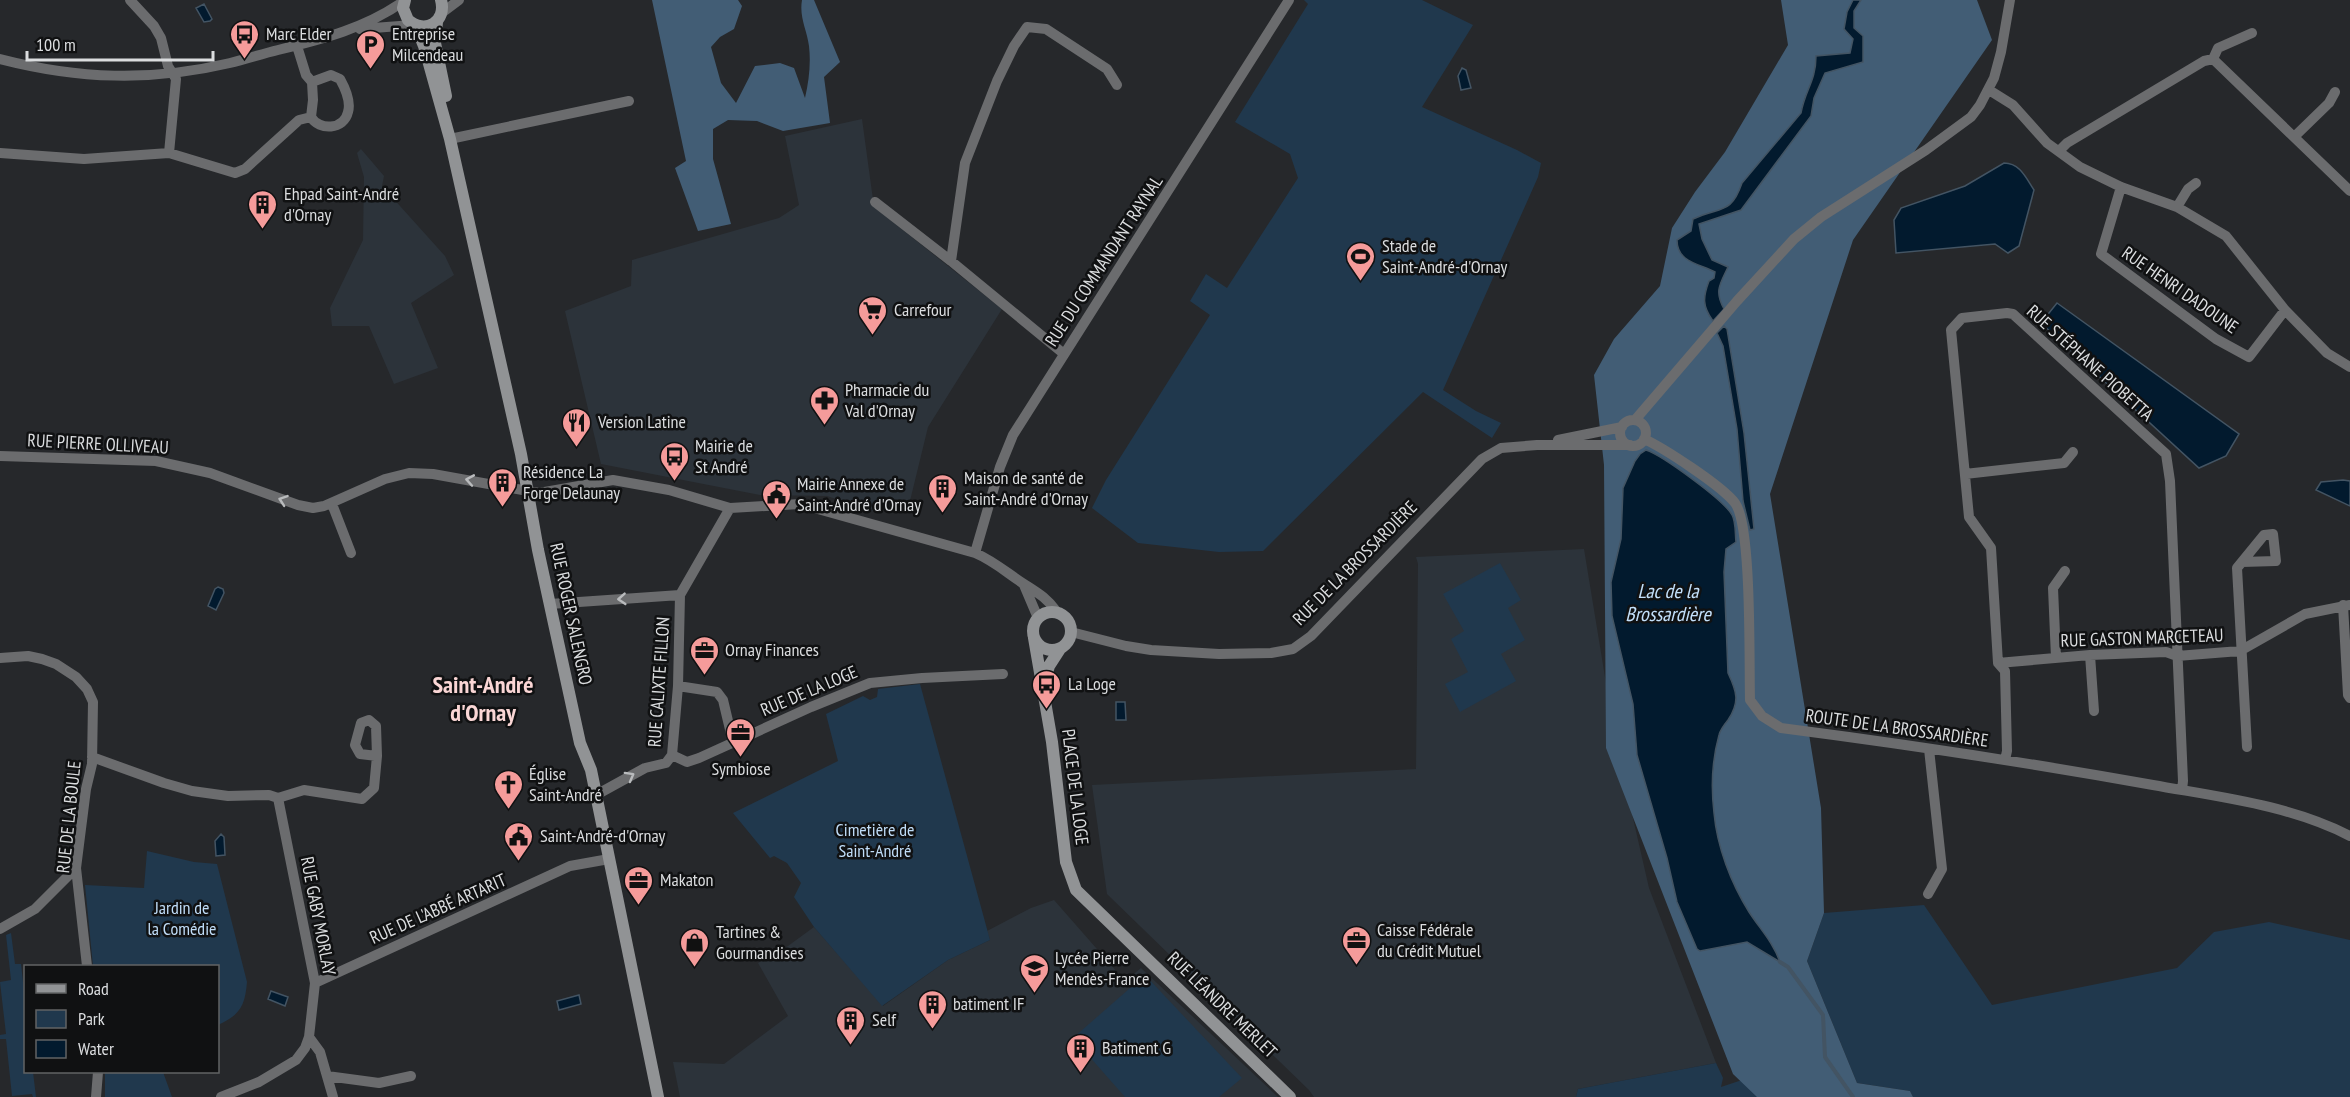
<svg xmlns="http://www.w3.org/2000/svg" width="2350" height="1097" font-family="'PT Sans Narrow',sans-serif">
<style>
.built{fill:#2c333a}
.green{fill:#20384d}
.forest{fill:#425d75}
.water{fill:#021a2e;stroke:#435463;stroke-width:1.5}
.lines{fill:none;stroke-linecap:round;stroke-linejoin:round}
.stream{stroke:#435463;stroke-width:4}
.street{stroke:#6b6c6e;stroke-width:10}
.secondary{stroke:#919395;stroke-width:12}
.oneway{stroke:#b9bbbd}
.labels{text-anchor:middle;stroke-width:5;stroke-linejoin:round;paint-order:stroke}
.poi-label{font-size:18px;fill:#dbdddf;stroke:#101112;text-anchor:start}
.street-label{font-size:18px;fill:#dbdddf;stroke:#101112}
.park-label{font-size:18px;fill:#c0ddf8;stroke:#101112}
.water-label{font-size:20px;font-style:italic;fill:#c3e0fb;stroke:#101112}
.district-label{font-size:24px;font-weight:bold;fill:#fad6d5;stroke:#101112}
</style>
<rect width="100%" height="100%" fill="#26282b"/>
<path class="built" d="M862,119L874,207L1002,309L928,427L909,505L880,498L875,512L827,496L760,495L601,464L565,311L631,286L632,260L779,218L799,205L785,136Z
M361,149L384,176L382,186L445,256L454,275L411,303L438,368L394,384L369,326H332L330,308L363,240L364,177L357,153Z
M1584,549L1616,744L1649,888L1716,1063L1578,1089L1576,1097H1314L1309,1090L1107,894L1092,785L1416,769L1418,564L1416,557Z
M1054,900L1125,981L1141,968L1278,1097H680L673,1062L724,1064L788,1016L758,963L788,946L814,927L883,1006L948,960L990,940L987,931L1031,908Z"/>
<path class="green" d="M1304,0H1422L1473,25L1422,107L1517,150L1541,163L1538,177L1443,390L1476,411L1501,423L1492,438L1423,392L1263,551L1219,552L1138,543L1092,508L1106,480L1210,315L1190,301L1206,274L1227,288L1298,178L1290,154L1235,122L1308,4Z
M1500,563L1521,600L1508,608L1525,640L1501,654L1516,681L1460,712L1445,684L1468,672L1451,639L1464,631L1443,594Z
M920,684L990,940L948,960L882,1006L814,927L794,897L801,883L787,863L774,856L770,858L733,813L838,761L826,714L863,696L870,700L877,697L878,689Z
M147,851L194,862L217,864L247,982C245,1006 240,1015 218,1025V966H93L85,885L144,888Z
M1924,905L1992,1005L2177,968L2214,932L2269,922L2350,940V1097H1913L1910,1091L1857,1083L1807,961L1824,913Z
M11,933L15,964H21L26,1008V1072H33L36,1097H33L32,1094L12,1096L6,1039H0V1035L6,1034L0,982L11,980L6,935Z
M1145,975L1242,1078L1219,1097H1125L1073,1038Z
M1716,1063L1723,1078L1721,1087L1751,1077L1764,1097H1576L1578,1089Z
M105,1072H163L172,1097H105Z"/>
<path class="forest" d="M652,0H738L742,6L734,29L720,37L711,47L721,83L736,103L755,66L780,63L794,68L805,98C809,81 811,63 809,46C807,30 799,17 802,0H814L840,62L824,77L830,123L783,131L757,121L728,120L713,129V159L731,224L698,231L675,168L686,161Z
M1781,0H1977L1992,40L1853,240L1770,494L1821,808L1824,913L1807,961L1857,1083L1910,1091L1913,1097H1757L1733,1074L1606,748L1604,465L1594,375L1614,339L1660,286L1672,228L1695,192L1725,152L1788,45Z"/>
<path class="water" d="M1853,0H1861L1854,11V28L1863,36V62L1825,73L1814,98L1811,116L1741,210L1699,224L1702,239L1712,260L1728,267C1720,284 1714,291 1724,309L1713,321C1702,306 1703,297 1709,281L1714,278L1715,272C1701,264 1677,263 1677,240L1691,231L1693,219C1721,206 1731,215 1742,183L1801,113C1805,90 1816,81 1816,56L1850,53L1853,39L1844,29L1847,12Z
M204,4L212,19L210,21L204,22L196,8Z
M1462,68L1466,70L1471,88L1461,90L1458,76Z
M2004,163C2020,163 2026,178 2034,190L2019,246L2008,253L1995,244L1896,253L1894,220L1901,208L1965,186Z
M2057,303L2239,434L2226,456L2199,468L2041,323Z
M1724,326L1727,329L1744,433L1754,529L1750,530L1743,501L1737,429L1723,346L1717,333Z
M1646,450C1662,455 1725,501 1732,515C1736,522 1735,534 1736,542L1726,549L1724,572L1728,673C1737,692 1740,702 1728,720C1724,725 1720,730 1719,735C1712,760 1711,788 1714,813C1717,847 1731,883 1749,912C1760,929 1773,942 1780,962L1747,942L1700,951L1697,949L1677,902L1667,858L1637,755L1633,704L1612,616L1611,582L1621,539L1623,488L1635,461L1640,454Z
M2343,480L2350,481V506L2316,490L2321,482Z
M218,587L223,589L224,593L216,610L208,606L215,589Z
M1116,702H1125L1126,720H1116Z
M221,834L224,837L225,855L216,856L215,841Z
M271,991L288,997L285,1006L268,999Z
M579,995L581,1004L559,1010L557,1001Z"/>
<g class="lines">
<path class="stream" d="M1780,962L1788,967L1823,1015L1825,1057L1853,1097"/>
<path class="street" d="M130,0L154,26L161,38L168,66L176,79L169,153
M443,12L459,0
M360,29L413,25
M297,46L306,75L312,82
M0,59C78,79 150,82 230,63C246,59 262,54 278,50C323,39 366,28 404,1
M2213,59L2218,48L2252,33
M331,75L340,79C345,88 351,102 348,112C344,130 319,131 311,117L313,100L312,82Z
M1989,90L2013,105L2047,143L2080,167L2121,187L2177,207L2226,236L2285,310L2327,353L2350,367
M2294,137L2329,103L2335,92
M450,139L629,101
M2059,151L2067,143L2204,61L2213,59L2350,191
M0,153L84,159L169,153L235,173L245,169L299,120L311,117
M2121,187L2101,254L2216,339L2249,357L2285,310
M875,202L951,261
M2177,207L2188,189L2196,183
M1064,354L951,261L965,163L997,81L1014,46L1027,27L1046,29L1107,69L1117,85
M1635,420L1737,301L1794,239L1821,217L1926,150L1971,117L1980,105L1994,78L2001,52L2010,0
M1620 433a13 13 0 1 1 26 0a13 13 0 1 1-26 0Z
M1644,439C1664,448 1722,486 1735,503C1752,525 1749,664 1750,700L1762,716L1781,728C1905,744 2030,763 2153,785C2219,797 2290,805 2350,836
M1558,440L1622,427
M0,456L156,461L210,473L298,505L313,508L324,506L385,479L409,473L433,474L539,493L613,480L669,490L730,508L800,504L975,553C994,561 1007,573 1024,584C1038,593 1047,598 1057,612
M1965,474L2064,463L2073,452
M332,504L351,553
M975,553L1000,467L1013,435L1289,0
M2242,562L2276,561L2273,534L2264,535L2237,568L2247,747
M1024,585L1038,618
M550,604L680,595
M2343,605L2348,695L2350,698
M1071,632L1126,646L1151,650L1219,654L1271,653L1293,649L1311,636L1482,459L1501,448L1537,445H1630
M2090,655L2094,711
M0,658L28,656L42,659L56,664L76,677L87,689L93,702L92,764L86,789L76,868L87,966
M2056,658L2053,588L2065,571
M1998,663L2090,655L2166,652L2177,656L2240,651L2305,614L2350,605
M678,686L717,692L723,700L733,742
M672,755L687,762L699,758L811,707L870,683L922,678L1003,674
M92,757L164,783L192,791L228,796L269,795L278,798
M2005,760L2007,751L2005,671L1998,663L1991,548L1969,517L1951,330L1962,318L2007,313L2013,314L2166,454L2170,481L2183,781L2182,790
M596,795L645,768L666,763L672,755L678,686L680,595L730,508
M278,798L304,790L362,799L374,788L377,756L376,726L369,720L361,723L355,745L360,754L377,756
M1928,894L1942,869L1929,749
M0,929L35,909L76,868
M315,983L570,866L609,859
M309,1037L320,1052L333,1097
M327,1076L379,1083L411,1076
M96,1097L98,1072
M221,1097L259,1082L296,1060L305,1048L309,1037L315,983L278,798"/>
<path class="secondary" d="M405,0L403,8L408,20C425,35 447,22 441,0
M437,22L435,43L446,96
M416,26L424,46L450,139L521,454L538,550L580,743L591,770L658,1097
M1033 631a19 19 0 1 1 38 0a19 19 0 1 1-38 0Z
M1034,638L1052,742L1066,862L1076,890L1290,1097
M1043,686L1049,666L1060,649"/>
</g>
<defs><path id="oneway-chevron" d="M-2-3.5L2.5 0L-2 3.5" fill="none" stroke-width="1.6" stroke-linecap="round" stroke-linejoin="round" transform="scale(1.5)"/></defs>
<g class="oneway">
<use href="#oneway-chevron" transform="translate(470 480) rotate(-170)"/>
<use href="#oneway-chevron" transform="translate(283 500) rotate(-161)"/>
<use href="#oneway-chevron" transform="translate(622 599) rotate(176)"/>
<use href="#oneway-chevron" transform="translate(630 776) rotate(-29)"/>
</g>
<defs>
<symbol id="bus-pin" viewBox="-11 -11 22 30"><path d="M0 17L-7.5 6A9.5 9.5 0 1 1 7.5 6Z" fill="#f59b9a" stroke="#101112"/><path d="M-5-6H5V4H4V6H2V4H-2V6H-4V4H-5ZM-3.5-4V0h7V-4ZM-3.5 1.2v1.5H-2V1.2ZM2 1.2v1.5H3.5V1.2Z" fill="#111"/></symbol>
<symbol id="parking-pin" viewBox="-11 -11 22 30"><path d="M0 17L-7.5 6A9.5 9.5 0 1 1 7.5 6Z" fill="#f59b9a" stroke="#101112"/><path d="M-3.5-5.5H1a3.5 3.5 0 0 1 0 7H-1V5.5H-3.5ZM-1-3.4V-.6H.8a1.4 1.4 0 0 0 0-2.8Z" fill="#111"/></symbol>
<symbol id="building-pin" viewBox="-11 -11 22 30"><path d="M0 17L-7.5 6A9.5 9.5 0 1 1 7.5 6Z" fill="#f59b9a" stroke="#101112"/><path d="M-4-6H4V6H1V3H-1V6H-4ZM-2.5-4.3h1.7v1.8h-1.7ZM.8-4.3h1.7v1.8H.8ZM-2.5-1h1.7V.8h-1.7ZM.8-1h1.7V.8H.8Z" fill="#111"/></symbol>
<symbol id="stadium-pin" viewBox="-11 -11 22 30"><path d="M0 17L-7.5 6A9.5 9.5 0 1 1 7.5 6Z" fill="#f59b9a" stroke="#101112"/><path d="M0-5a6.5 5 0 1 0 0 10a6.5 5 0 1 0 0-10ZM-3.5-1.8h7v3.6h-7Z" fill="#111"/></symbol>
<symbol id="supermarket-pin" viewBox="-11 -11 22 30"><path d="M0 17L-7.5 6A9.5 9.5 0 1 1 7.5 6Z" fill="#f59b9a" stroke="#101112"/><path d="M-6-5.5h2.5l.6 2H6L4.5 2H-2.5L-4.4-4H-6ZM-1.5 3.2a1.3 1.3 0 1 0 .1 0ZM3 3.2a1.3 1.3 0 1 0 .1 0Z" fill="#111"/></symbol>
<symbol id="pharmacy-pin" viewBox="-11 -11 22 30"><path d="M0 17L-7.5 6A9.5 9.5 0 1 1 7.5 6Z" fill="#f59b9a" stroke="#101112"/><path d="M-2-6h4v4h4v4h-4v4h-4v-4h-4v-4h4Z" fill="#111"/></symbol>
<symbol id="restaurant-pin" viewBox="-11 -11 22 30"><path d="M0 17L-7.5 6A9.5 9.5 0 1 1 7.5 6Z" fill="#f59b9a" stroke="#101112"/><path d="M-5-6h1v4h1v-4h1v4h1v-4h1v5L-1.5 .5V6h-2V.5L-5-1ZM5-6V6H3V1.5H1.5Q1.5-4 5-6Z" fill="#111"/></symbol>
<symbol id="civic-pin" viewBox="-11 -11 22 30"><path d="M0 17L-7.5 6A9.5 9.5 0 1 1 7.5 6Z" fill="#f59b9a" stroke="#101112"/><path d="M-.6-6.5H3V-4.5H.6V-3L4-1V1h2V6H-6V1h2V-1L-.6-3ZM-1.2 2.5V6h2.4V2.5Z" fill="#111"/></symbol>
<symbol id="office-pin" viewBox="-11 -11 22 30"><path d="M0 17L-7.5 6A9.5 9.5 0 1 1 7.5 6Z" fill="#f59b9a" stroke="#101112"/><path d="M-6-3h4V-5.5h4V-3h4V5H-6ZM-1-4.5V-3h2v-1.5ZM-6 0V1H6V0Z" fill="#111"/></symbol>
<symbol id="church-pin" viewBox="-11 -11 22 30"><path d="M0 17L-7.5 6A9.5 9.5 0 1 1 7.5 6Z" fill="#f59b9a" stroke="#101112"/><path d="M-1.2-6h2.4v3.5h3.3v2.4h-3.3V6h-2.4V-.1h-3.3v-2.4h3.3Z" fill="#111"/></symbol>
<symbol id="shop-pin" viewBox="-11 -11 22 30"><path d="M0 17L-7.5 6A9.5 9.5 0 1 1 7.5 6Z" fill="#f59b9a" stroke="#101112"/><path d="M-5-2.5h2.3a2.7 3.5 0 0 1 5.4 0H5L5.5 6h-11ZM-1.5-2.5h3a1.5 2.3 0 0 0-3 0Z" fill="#111"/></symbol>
<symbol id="school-pin" viewBox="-11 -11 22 30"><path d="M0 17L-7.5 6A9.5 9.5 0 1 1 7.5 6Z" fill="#f59b9a" stroke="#101112"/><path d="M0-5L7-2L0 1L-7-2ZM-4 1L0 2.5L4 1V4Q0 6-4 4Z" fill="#111"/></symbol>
</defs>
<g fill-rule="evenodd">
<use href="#bus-pin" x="228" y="18" width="33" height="45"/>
<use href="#parking-pin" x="354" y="28" width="33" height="45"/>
<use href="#building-pin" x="246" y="188" width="33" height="45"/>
<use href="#stadium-pin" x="1344" y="240" width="33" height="45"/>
<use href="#supermarket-pin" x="856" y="294" width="33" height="45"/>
<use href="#pharmacy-pin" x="808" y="384" width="33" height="45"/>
<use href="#restaurant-pin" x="560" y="406" width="33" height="45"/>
<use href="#bus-pin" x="658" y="440" width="33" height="45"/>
<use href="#building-pin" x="486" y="466" width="33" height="45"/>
<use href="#building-pin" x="926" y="472" width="33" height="45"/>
<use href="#civic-pin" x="760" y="478" width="33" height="45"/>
<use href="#office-pin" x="688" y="634" width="33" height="45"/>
<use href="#bus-pin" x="1030" y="668" width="33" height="45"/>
<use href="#office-pin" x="724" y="716" width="33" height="45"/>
<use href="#church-pin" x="492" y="768" width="33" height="45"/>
<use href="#civic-pin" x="502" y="820" width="33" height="45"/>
<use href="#office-pin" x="622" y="864" width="33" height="45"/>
<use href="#office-pin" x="1340" y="924" width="33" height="45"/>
<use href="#shop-pin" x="678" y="926" width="33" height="45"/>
<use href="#school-pin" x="1018" y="952" width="33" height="45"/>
<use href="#building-pin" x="916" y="988" width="33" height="45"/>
<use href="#building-pin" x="834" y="1004" width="33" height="45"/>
<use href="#building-pin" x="1064" y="1032" width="33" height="45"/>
</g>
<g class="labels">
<g class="poi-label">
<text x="266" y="40">Marc Elder</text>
<text x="392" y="40">Entreprise<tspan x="392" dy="21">Milcendeau</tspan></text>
<text x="284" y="200">Ehpad Saint-André<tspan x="284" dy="21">d'Ornay</tspan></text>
<text x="1382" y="252">Stade de<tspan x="1382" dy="21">Saint-André-d'Ornay</tspan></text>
<text x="894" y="316">Carrefour</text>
<text x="845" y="396">Pharmacie du<tspan x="845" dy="21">Val d'Ornay</tspan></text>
<text x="598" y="428">Version Latine</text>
<text x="695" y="452">Mairie de<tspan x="695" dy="21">St André</tspan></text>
<text x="523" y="478">Résidence La<tspan x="523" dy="21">Forge Delaunay</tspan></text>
<text x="964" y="484">Maison de santé de<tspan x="964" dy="21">Saint-André d'Ornay</tspan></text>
<text x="797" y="490">Mairie Annexe de<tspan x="797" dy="21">Saint-André d'Ornay</tspan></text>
<text x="725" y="656">Ornay Finances</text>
<text x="1068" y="690">La Loge</text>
<text x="741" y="775" text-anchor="middle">Symbiose</text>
<text x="529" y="780">Église<tspan x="529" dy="21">Saint-André</tspan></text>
<text x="540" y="842">Saint-André-d'Ornay</text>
<text x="660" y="886">Makaton</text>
<text x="1377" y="936">Caisse Fédérale<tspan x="1377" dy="21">du Crédit Mutuel</tspan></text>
<text x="716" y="938">Tartines &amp;<tspan x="716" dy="21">Gourmandises</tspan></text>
<text x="1055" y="964">Lycée Pierre<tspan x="1055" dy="21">Mendès-France</tspan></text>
<text x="953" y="1010">batiment IF</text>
<text x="872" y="1026">Self</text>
<text x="1102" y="1054">Batiment G</text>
</g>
<g class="street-label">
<text transform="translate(1104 261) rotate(-57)" y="6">RUE DU COMMANDANT RAYNAL</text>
<text transform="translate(2180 290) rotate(35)" y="6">RUE HENRI DADOUNE</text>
<text transform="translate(2090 363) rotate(42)" y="6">RUE STÉPHANE PIOBETTA</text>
<text transform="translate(98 444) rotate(3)" y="6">RUE PIERRE OLLIVEAU</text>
<text transform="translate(1355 563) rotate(-45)" y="6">RUE DE LA BROSSARDIÈRE</text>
<text transform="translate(571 614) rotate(78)" y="6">RUE ROGER SALENGRO</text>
<text transform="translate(2142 638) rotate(-2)" y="6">RUE GASTON MARCETEAU</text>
<text transform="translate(659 682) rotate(-86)" y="6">RUE CALIXTE FILLON</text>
<text transform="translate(809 691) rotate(-23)" y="6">RUE DE LA LOGE</text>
<text transform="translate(1897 728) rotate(8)" y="6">ROUTE DE LA BROSSARDIÈRE</text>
<text transform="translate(1075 787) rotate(83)" y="6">PLACE DE LA LOGE</text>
<text transform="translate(69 817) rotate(-84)" y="6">RUE DE LA BOULE</text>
<text transform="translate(438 909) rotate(-24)" y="6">RUE DE L'ABBÉ ARTARIT</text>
<text transform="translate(318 916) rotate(79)" y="6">RUE GABY MORLAY</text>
<text transform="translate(1222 1005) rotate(44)" y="6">RUE LÉANDRE MERLET</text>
</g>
<g class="park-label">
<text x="875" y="836">Cimetière de<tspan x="875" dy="21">Saint-André</tspan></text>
<text x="182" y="914">Jardin de<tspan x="182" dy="21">la Comédie</tspan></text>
</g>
<g class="water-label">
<text x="1668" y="598">Lac de la<tspan x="1668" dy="23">Brossardière</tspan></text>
</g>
<g class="district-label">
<text x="483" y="693">Saint-André<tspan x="483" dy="28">d'Ornay</tspan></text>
</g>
</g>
<rect x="24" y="965" width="195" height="108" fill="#101112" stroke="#616364" stroke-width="1.5"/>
<rect x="36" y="984" width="30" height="9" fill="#919395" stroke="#616364" stroke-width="1.5"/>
<text x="78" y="995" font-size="18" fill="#dbdddf">Road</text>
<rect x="36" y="1010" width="30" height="18" fill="#20384d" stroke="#616364" stroke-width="1.5"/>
<text x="78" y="1025" font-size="18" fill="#dbdddf">Park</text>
<rect x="36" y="1040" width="30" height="18" fill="#021a2e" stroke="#616364" stroke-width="1.5"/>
<text x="78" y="1055" font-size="18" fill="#dbdddf">Water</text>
<path d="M27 51v9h186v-9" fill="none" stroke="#dbdddf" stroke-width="3"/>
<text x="36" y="51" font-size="18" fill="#dbdddf" stroke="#101112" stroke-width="4.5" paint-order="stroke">100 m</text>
</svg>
